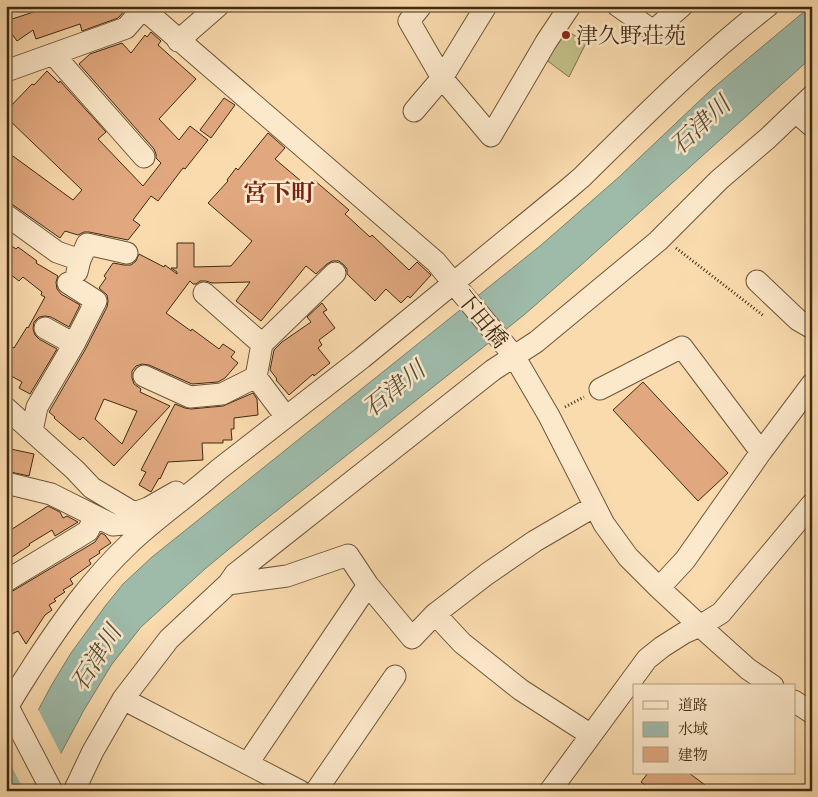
<svg xmlns="http://www.w3.org/2000/svg" width="818" height="797" font-family="'EB Garamond','Noto Serif JP',serif">
<style>
.green{fill:#c2bf87;stroke:#80744c}
.water{fill:#9ebbaa;stroke:#78816d}
.pier{fill:#fadbae}
.building{fill:#e1a87f;stroke:#3f2a12;fill-rule:evenodd}
.lines{fill:none;stroke-linecap:round;stroke-linejoin:round}
.minor-casing{stroke:#6e5639;stroke-width:23}
.path{stroke:#3f2a12;stroke-width:3;stroke-dasharray:1 2.5;stroke-linecap:butt}
.minor{stroke:#fce8ca;stroke-width:21}
.poi-dot{fill:#8f2418;stroke:#fce8ca;stroke-width:2}
.labels{text-anchor:middle;stroke-width:5;stroke-linejoin:round;paint-order:stroke}
.poi-label{font-size:22px;fill:#3f2a12;stroke:#fce8ca;text-anchor:start}
.street-label{font-size:22px;fill:#3f2a12;stroke:#fce8ca}
.water-label{font-size:24px;font-style:italic;fill:#574e38;stroke:#fce8ca}
.neighbourhood-label{font-size:24px;font-weight:bold;fill:#7a1f14;stroke:#fce8ca}
</style>
<rect width="100%" height="100%" fill="#fadbae"/>
<filter id="stains"><feTurbulence type="fractalNoise" baseFrequency=".004" numOctaves="4"/><feColorMatrix values="0 0 0 0 .2 0 0 0 0 .09 0 0 0 0 .02 0 0 0 .5 -.17"/></filter>
<radialGradient id="worn" r=".72"><stop offset=".6" stop-color="#630" stop-opacity="0"/><stop offset="1" stop-color="#630" stop-opacity=".3"/></radialGradient>
<path class="green" d="M566,30L586,43L569,77L545,59Z"/>
<path class="water" d="M811,6H812V57L580,266L524,315L251,531L206,568L141,627L112,664L84,710L61,753L47,791H6V771L51,686L71,653L106,605L123,584L152,557L540,246L619,177L712,89L757,51Z"/>
<path class="pier" d="M37,707L62,756L49,791H24L9,761Z"/>
<path class="building" d="M52,6H128V7L118,18L82,31L80,24L36,39L33,30L17,41L6,26V21Z
M151,32L161,41L158,45L196,79L159,119L179,140L190,126L208,140L185,169L183,168L158,201L151,196L133,220L140,225L128,240L89,232H84L78,235L65,231L60,238L6,200V151L73,200L82,190L6,117V111L32,84L34,85L47,71L59,83L60,81L106,132L98,139L143,186L161,163L156,158V154L154,149L79,64L90,54L122,43L131,53L145,35L147,37Z
M224,98L235,105L211,138L200,130Z
M268,133L285,148L275,159L308,187L314,180L349,210L345,214L370,237L372,235L409,270L417,262L431,275L410,298L408,296L401,303L386,289L375,301L347,274V269L344,265L339,261H332L327,264L316,274L306,266L261,321L236,301L250,282L212,283L206,281H200L196,284H193L190,281L166,313L191,331L192,329L219,349L223,344L235,352L231,357L238,363L225,378L218,382L192,384L149,365L142,364L136,366L132,371V378L134,384L141,389L140,392L170,406L114,466L83,437L80,440L54,418L55,417L49,412L85,350L107,307L108,301L107,295L99,288L106,278L104,276L113,263L124,265H131L136,261L139,254L164,267L165,265L177,274V272L171,268H177V243H194V267L231,266L252,241L208,203L228,181L227,180L236,168L238,170ZM104,399L137,411L122,444L95,419Z
M6,242L16,249L18,247L37,261L36,263L58,276L56,282L57,289L61,294L80,305L69,327L51,317L45,316L39,317L34,322L33,329L35,335L39,339L57,349L30,394L19,388L22,382L6,373V343L14,348L27,327L28,328L45,297L41,295L42,292L23,277L19,281L6,271Z
M322,303L327,310L323,312L335,328L319,340L322,345L318,348L330,363L314,376L313,374L289,395L276,380L277,379L270,370L274,350L282,342L311,322L307,317Z
M643,382L728,473L698,501L613,410Z
M253,393L257,399L258,415L234,418V429H231L232,440H223V443H202L203,460L168,462L160,479L159,478L151,492L139,485L146,472L141,470L175,404L185,408L191,409L223,406Z
M6,448L34,454L29,476L6,471Z
M48,506L60,512L63,518L67,516L78,522L55,536L52,530L29,544L30,545L6,561V533Z
M101,533L105,535L111,543L99,551L100,553L89,560L91,564L70,579L73,584L63,590L65,592L54,599L56,601L49,605L52,610L45,615L26,644L18,631L12,634L6,626V595L95,542Z
M648,773H689L713,791H653L641,782Z"/>
<g class="lines">
<defs>
<path id="minor" d="M140,6L436,262L514,356L549,416L604,524L628,557L659,588L700,626L748,669L773,686
M421,6L409,21L442,78L491,136L546,42L570,6
M618,6L653,31L682,6
M178,41L218,6
M53,54L144,157
M6,71L126,28L145,6
M414,111L442,78L486,6
M796,112L812,126
M6,215L57,252L80,260
M77,272L80,260L87,244L127,253
M757,281L798,320L812,328
M204,293L262,344L256,377L286,417
M45,328L74,344
M262,344L335,273
M144,376L190,397L222,394L256,377
M600,389L682,347L761,452
M6,408L75,470L92,488L134,513L148,508L176,492
M32,431L37,407L74,344L96,301L68,283
M6,483L51,494L113,525L123,524L134,513
M6,581L88,531L95,516
M228,584L287,576L348,555L368,585L412,638L435,614L462,643L521,690L591,735
M659,588L685,560L761,452L812,384
M435,614L487,574L535,541L595,506
M123,699L300,791
M794,701L812,713
M6,703L52,791
M6,710C15,693 26,677 36,661C63,620 92,579 128,545C156,518 189,496 218,470L362,358L568,189L582,177C642,118 701,58 768,6
M248,763L368,585
M74,791L93,751L123,699L169,639L228,584L235,574L493,370L536,342L658,241L719,180L768,138L812,96
M316,791L395,676
M550,791L647,659L662,647L684,633L700,626L721,613L812,504"/>
</defs>
<use href="#minor" class="minor-casing"/>
<path class="path" d="M676,248L764,316
M565,407L584,397"/>
<use href="#minor" class="minor"/>
</g>
<circle class="poi-dot" cx="566" cy="35" r="5"/>
<g class="labels">
<g class="poi-label">
<text x="576" y="43">津久野荘苑</text>
</g>
<g class="street-label">
<text transform="translate(483 319) rotate(51)" y="8">下田橋</text>
</g>
<g class="water-label">
<text transform="translate(700 125) rotate(-43)" y="8">石津川</text>
<text transform="translate(394 389) rotate(-39)" y="8">石津川</text>
<text transform="translate(96 658) rotate(-58)" y="8">石津川</text>
</g>
<g class="neighbourhood-label">
<text x="279" y="201">宮下町</text>
</g>
</g>
<rect width="818" height="797" fill="none" stroke="#fadbae" stroke-width="25"/>
<rect x="8" y="8" width="803" height="782" fill="none" stroke="#3f2a12" stroke-width="2.5"/>
<rect x="12" y="12" width="793" height="772" fill="none" stroke="#3f2a12"/>
<rect x="633" y="684" width="162" height="90" fill="#fce8ca" stroke="#b09c80"/>
<rect x="643" y="701" width="25" height="8" fill="#fce8ca" stroke="#b09c80"/>
<text x="678" y="710" font-size="15" fill="#3f2a12">道路</text>
<rect x="643" y="722" width="25" height="15" fill="#9ebbaa" stroke="#b09c80"/>
<text x="678" y="734" font-size="15" fill="#3f2a12">水域</text>
<rect x="643" y="747" width="25" height="15" fill="#e1a87f" stroke="#b09c80"/>
<text x="678" y="760" font-size="15" fill="#3f2a12">建物</text>
<rect width="100%" height="100%" filter="url(#stains)"/>
<rect width="100%" height="100%" fill="url(#worn)"/>
</svg>
